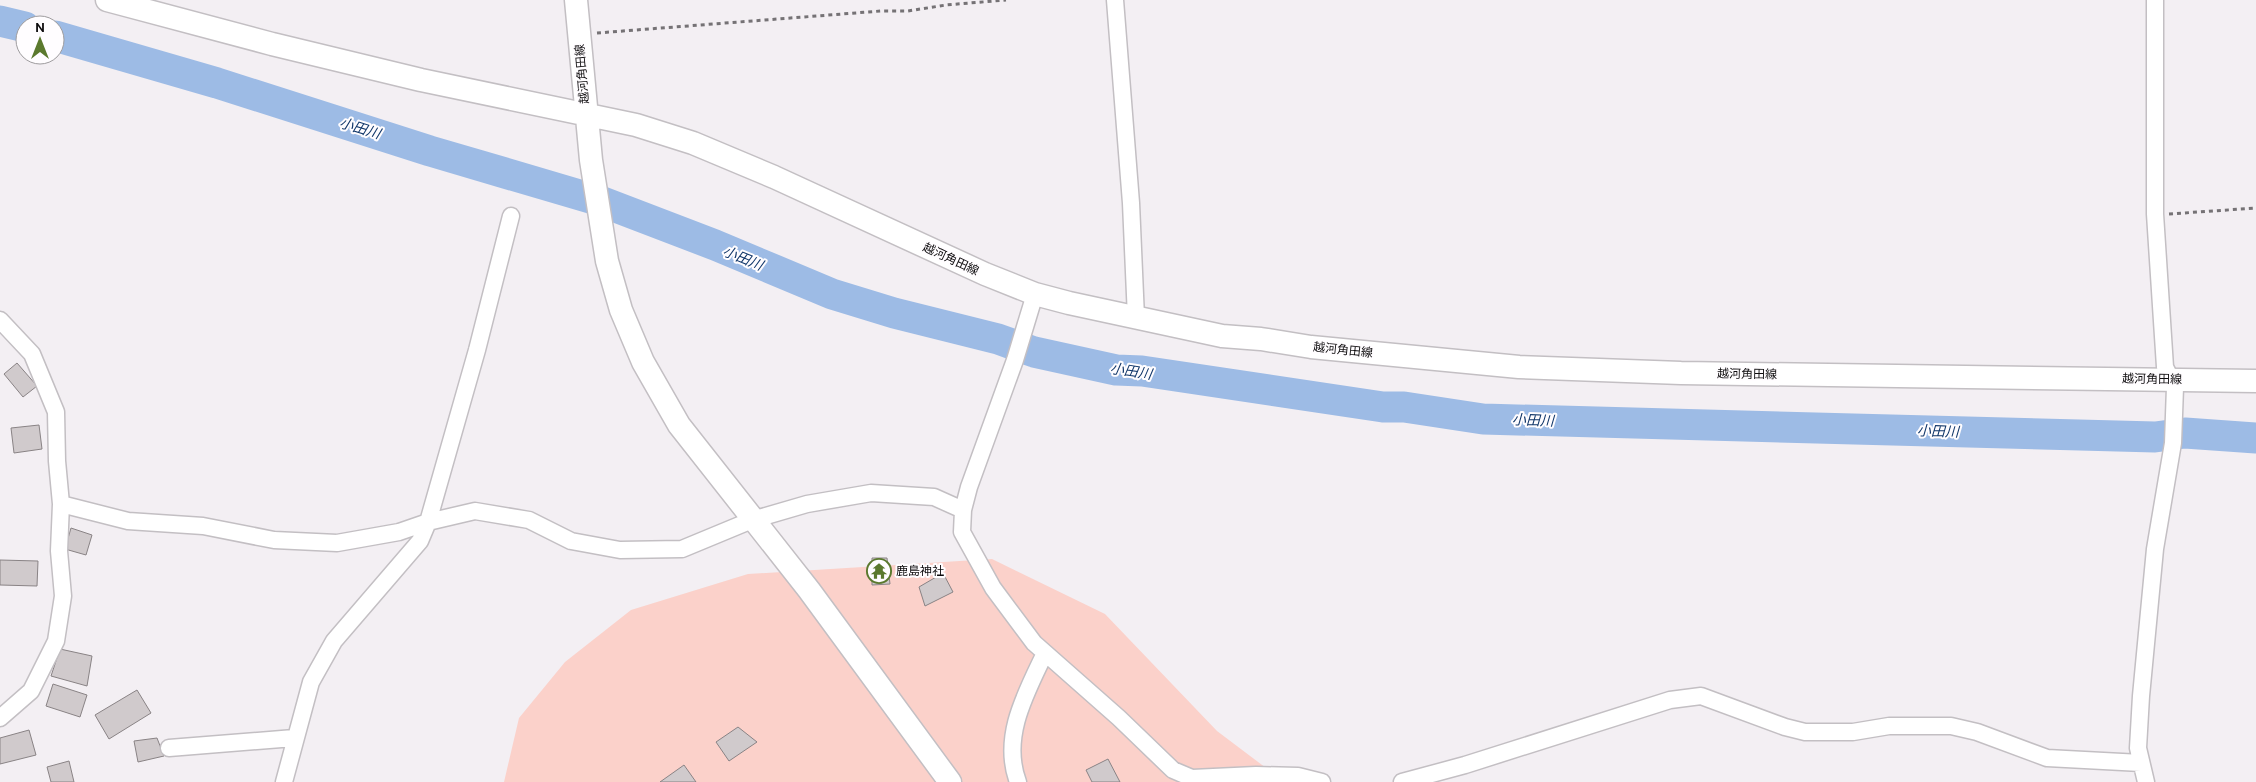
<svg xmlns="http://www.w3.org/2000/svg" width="2256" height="782" font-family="Overpass,'Noto Sans JP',sans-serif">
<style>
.green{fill:#fbd1ca}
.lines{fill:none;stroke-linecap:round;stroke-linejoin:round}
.river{stroke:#9dbbe5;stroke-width:31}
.building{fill:#d0cacc;stroke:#898385}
.street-casing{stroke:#c3bfc3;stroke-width:19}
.secondary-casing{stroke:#c3bfc3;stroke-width:25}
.path{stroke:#757275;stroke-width:3;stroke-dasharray:4 4;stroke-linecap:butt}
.street{stroke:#fff;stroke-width:16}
.secondary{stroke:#fff;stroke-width:22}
.labels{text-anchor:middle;stroke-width:4;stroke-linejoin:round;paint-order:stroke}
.street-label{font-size:12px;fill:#0d0b0d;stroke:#fffdff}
.poi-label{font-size:12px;fill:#0d0b0d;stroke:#fffdff;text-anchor:start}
.water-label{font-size:14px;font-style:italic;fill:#103669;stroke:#fffdff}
</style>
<rect width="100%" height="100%" fill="#f3eff3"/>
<path class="green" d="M992,559L1105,614L1217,731L1278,777L1294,782H504L519,718L565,662L631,610L748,574Z"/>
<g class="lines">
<path class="river" d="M0,21L25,27
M55,36L217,83L430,151L600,201L715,245L832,294L894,313L998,339L1034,352L1116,370L1142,371L1383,407H1404L1483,419L2155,437L2185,433L2256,438"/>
</g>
<path class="building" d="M17,363L37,386L23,397L4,374Z
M39,425L42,449L14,453L11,428Z
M71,528L92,535L86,555L65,549Z
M872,558H887L890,584L872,585Z
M0,560L38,561L37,586L0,585Z
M943,573L953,592L925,606L919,587Z
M60,649L92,656L87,686L51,676Z
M53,684L87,695L80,717L46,706Z
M137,690L151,713L109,739L95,715Z
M738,727L757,742L729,761L716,742Z
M29,730L36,755L0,764V738Z
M157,738L164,756L138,762L134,741Z
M1108,759L1120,782H1092L1086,770Z
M69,761L74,782H51L47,767Z
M684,765L696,782H660Z"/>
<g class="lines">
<defs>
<path id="street" d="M1115,0L1131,203L1136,318
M1035,294L1015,360L969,487L963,510L962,532L993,588L1034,643L1119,718L1173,770L1192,778L1256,775L1298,776L1322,782
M0,320L32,354L56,412L57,461L61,504L59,551L63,596L56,641L31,691L0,718
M61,504L128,521L203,526L274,540L337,543L399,532L428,522L475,511L529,520L571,541L620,550L682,549L752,520L807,504L871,493L934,497L963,510
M169,748L294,738
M284,782L311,682L334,641L420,541L428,522L477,350L511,216
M1018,782C1001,737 1026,693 1045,653
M1402,782L1465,765L1670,700L1701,696L1785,727L1805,732H1853L1889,726H1951L1977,732L2047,758L2141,763
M2146,782L2138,748L2141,696L2155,549L2173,443L2175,387L2165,367L2155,214V0"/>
<path id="secondary" d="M107,0L272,44L421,80L636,125L693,143L774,177L985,274L1035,294L1069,303L1222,336L1261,339L1311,347L1519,367L1681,373L2256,381
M576,0L591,160L607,261L621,310L643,362L679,425L809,590L950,782"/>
</defs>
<use href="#street" class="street-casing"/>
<use href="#secondary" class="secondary-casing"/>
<path class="path" d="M597,33L881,11H908L946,5L1006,0
M2169,214L2256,208"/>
<use href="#street" class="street"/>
<use href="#secondary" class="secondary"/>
</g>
<defs>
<symbol id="temple-ring" viewBox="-11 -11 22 22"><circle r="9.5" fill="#fffdff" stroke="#5b792e" stroke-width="1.5"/><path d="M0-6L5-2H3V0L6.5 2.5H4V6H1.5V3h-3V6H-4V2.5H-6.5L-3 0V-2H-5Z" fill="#5b792e"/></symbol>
</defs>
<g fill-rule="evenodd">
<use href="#temple-ring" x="865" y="557" width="28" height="28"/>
</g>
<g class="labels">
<g class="street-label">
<text transform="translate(582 74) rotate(-95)" y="4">越河角田線</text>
<text transform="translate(951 259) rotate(25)" y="4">越河角田線</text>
<text transform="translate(1343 350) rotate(6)" y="4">越河角田線</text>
<text transform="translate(1747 374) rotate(1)" y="4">越河角田線</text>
<text transform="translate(2152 379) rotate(1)" y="4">越河角田線</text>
</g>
<g class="poi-label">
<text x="896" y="575">鹿島神社</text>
</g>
<g class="water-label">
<text transform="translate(360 128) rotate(17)" y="5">小田川</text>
<text transform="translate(743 258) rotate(22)" y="5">小田川</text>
<text transform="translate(1131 371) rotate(9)" y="5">小田川</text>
<text transform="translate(1533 420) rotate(2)" y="5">小田川</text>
<text transform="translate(1938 431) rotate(2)" y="5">小田川</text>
</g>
</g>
<g transform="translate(40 40)"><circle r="24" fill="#fffdff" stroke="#9e9c9e"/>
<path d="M0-4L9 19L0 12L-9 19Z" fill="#5b792e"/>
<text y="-8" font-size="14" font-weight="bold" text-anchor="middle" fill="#0d0b0d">N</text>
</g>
</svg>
